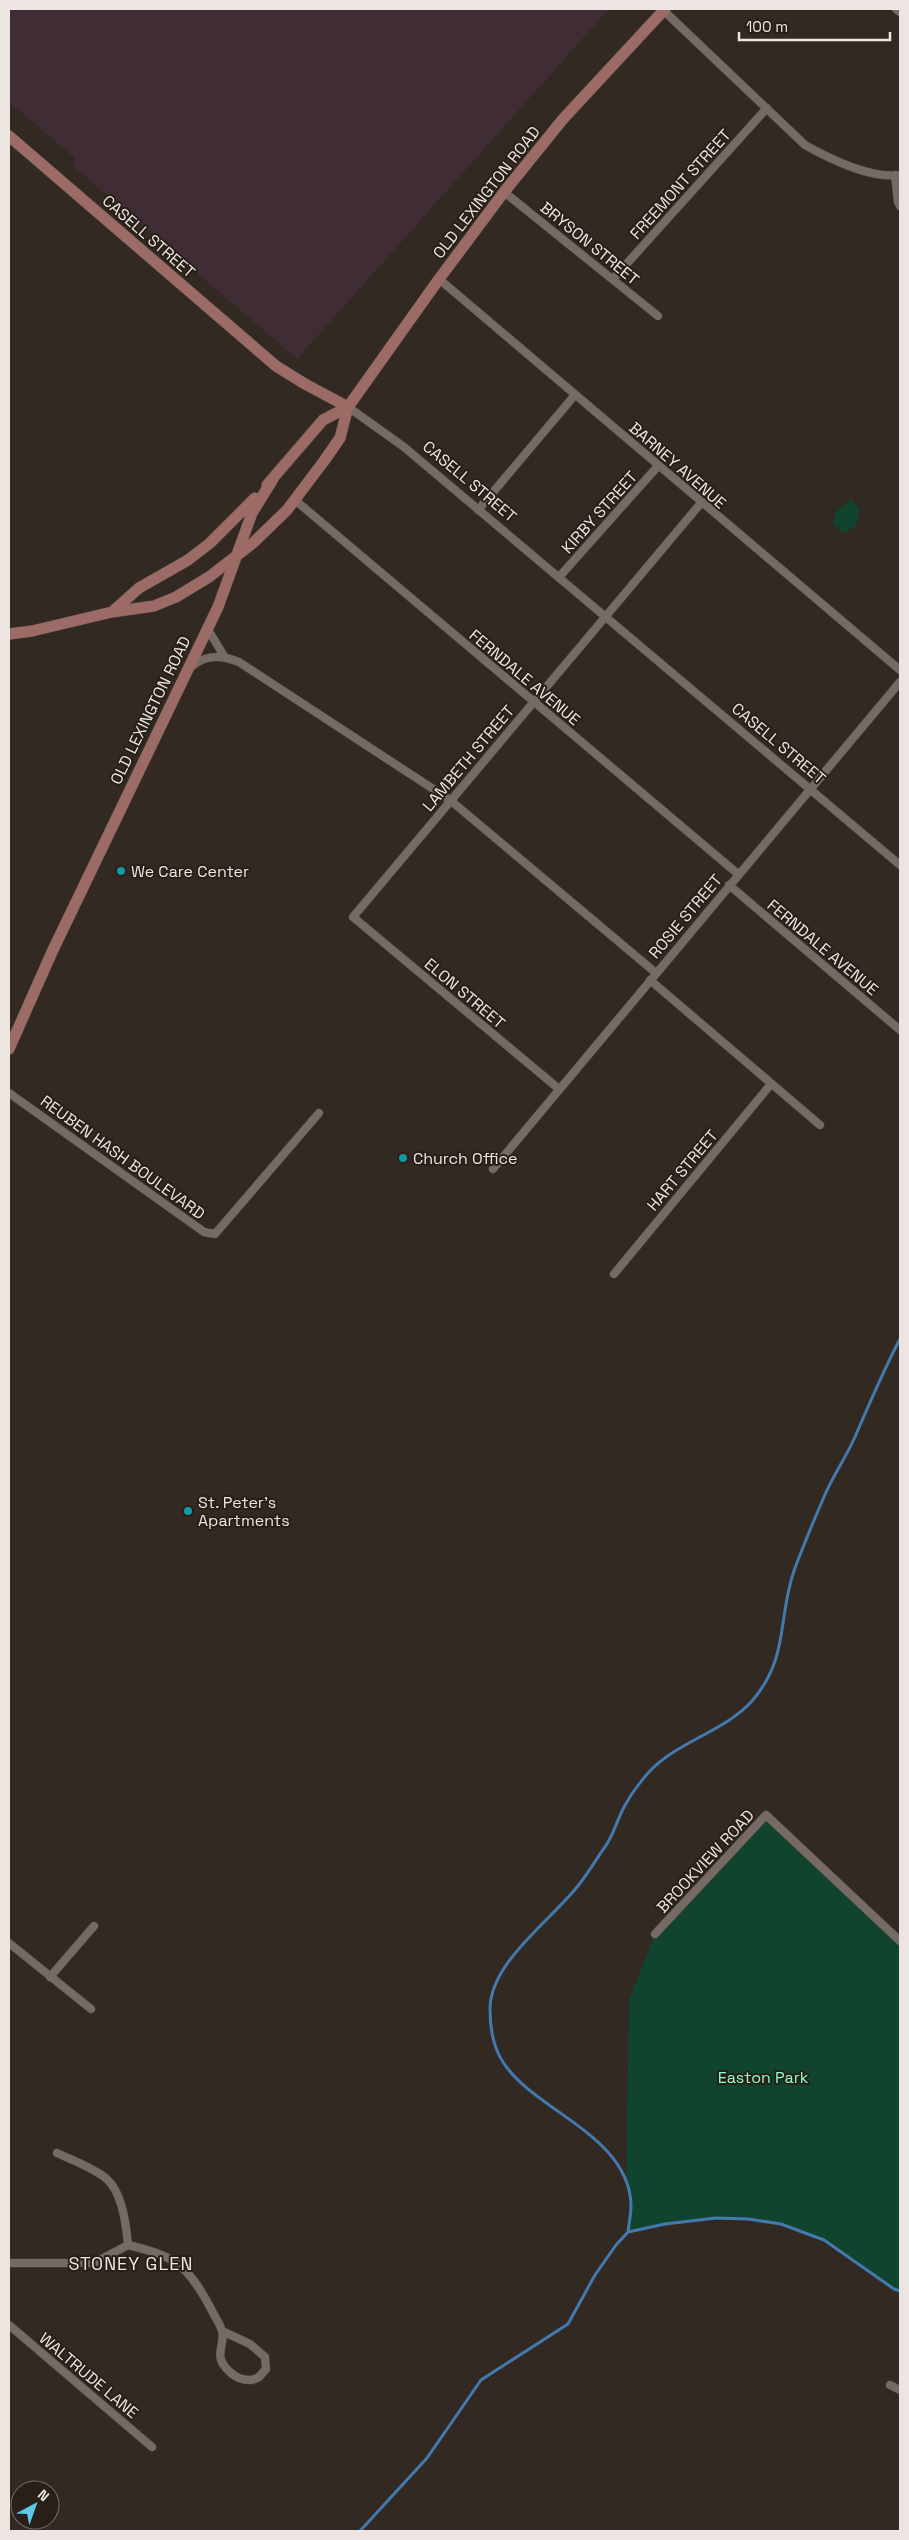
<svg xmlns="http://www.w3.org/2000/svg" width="909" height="2540" font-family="'Space Grotesk',sans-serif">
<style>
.industrial{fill:#3f2c34}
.green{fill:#11442e}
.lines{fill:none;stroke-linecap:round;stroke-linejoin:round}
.stream{stroke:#437aae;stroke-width:3}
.street-casing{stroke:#4c443f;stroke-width:9}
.secondary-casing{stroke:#4c443f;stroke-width:12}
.street{stroke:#766b64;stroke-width:8}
.secondary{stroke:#9c6b65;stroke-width:11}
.culture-dot{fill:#0f9aa8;stroke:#281f19;stroke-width:2}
.labels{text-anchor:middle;stroke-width:4;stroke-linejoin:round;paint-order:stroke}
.street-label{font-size:16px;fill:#ece5e1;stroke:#281f19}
.poi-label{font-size:16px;fill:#ece5e1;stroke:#281f19;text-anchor:start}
.park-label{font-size:16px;fill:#8effc7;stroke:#281f19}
.neighbourhood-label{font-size:18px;letter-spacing:1px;fill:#ece5e1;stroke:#281f19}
</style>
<rect width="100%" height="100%" fill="#322923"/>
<path class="industrial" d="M9,9H609L297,359L73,166L75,158L9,102Z"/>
<path class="green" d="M851,499L860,509L856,526L843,533L833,524L836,512Z
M766,1815L900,1941V2291L894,2289C872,2273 850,2254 825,2241C778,2215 725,2218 673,2223C658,2224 644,2231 628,2232L631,2205L626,2184L629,2000L655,1934Z"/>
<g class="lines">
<path class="stream" d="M628,2232C629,2223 631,2214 631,2205C629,2135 534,2111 503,2062C493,2047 490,2026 490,2009C490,1963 550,1921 577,1887C586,1876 594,1863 602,1851C613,1838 616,1822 624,1807C630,1796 640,1782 649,1772C678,1741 724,1732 752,1701C790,1657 777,1617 795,1568C804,1544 814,1520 824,1497C832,1477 845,1459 854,1439C869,1405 883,1371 900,1339
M360,2531L427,2458L481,2380L568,2324L595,2275L616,2245L628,2232L665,2224L716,2218L748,2219L781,2224L824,2240L894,2289L900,2291"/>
<defs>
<path id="street" d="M896,9L900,12
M663,10L805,145C830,159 871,179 900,175
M895,175L898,202L900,206
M504,192L658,316
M439,279L900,670
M613,279L767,108
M348,407L404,447L900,865
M295,500L738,874
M478,510L574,396
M560,576L658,466
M207,628L224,656
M191,667C206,654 222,655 239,662L450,800L656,973
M729,885L900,1030
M650,980L820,1125
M559,1089L353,917L701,503
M9,1093L204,1232L215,1234L319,1113
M493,1169L900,682
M614,1274L771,1084
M655,1934L766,1815L900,1941
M9,1943L91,2009
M50,1977L94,1926
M128,2245C174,2256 187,2264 210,2307C213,2314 220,2323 222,2331C225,2342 216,2353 223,2364C231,2376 246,2385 259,2377L266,2369L265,2357L250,2344L222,2331
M9,2263H94L128,2245C126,2223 122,2189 103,2176C89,2166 72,2160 57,2153
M9,2325L152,2447
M890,2385L900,2390"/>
<path id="secondary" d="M9,136L276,366L305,384L348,407
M267,485L323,420L348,407
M112,612L139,588L188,560L210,543L255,498
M9,634L32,631L112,612L154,606L176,597L209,577L253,543L287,510L324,461L340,438L348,407L439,279L504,192L563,119L665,9
M9,1049L52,952L218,607L252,513L273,479"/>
</defs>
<use href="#street" class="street-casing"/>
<use href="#secondary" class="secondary-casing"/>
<use href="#street" class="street"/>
<use href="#secondary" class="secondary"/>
</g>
<g class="culture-dot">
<circle cx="121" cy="871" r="5"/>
<circle cx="403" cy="1158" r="5"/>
<circle cx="188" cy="1511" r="5"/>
</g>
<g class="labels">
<g class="street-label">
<text transform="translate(680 184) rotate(-48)" y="6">FREEMONT STREET</text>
<text transform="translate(486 192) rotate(-52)" y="6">OLD LEXINGTON ROAD</text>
<text transform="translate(149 236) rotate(41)" y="6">CASELL STREET</text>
<text transform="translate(590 243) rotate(39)" y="6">BRYSON STREET</text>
<text transform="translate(678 465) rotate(41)" y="6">BARNEY AVENUE</text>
<text transform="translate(470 481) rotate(40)" y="6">CASELL STREET</text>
<text transform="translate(599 512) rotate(-48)" y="6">KIRBY STREET</text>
<text transform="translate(525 677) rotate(40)" y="6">FERNDALE AVENUE</text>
<text transform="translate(150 710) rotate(-64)" y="6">OLD LEXINGTON ROAD</text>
<text transform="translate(779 743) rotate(40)" y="6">CASELL STREET</text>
<text transform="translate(468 758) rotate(-50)" y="6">LAMBETH STREET</text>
<text transform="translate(685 916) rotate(-50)" y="6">ROSIE STREET</text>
<text transform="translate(823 947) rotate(40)" y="6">FERNDALE AVENUE</text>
<text transform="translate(465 993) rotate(40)" y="6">ELON STREET</text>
<text transform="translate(123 1157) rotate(36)" y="6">REUBEN HASH BOULEVARD</text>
<text transform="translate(682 1170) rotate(-50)" y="6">HART STREET</text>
<text transform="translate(705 1861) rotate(-47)" y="6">BROOKVIEW ROAD</text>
<text transform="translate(89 2375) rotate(40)" y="6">WALTRUDE LANE</text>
</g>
<g class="poi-label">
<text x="131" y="877">We Care Center</text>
<text x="413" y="1164">Church Office</text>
<text x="198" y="1508">St. Peter's<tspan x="198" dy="18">Apartments</tspan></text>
</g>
<g class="park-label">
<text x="763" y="2083">Easton Park</text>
</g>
<g class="neighbourhood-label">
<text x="131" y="2270">STONEY GLEN</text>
</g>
</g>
<rect width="909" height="2540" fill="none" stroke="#ece5e1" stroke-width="20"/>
<g transform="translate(35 2505) rotate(41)"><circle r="24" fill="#281f19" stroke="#766e69"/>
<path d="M0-4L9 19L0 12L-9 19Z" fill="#5dc7e8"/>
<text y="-8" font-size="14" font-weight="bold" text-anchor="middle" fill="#ece5e1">N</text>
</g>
<path d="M739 32v8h151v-8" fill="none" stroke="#ece5e1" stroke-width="2.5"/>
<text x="746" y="32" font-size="15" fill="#ece5e1" stroke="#281f19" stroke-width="4" paint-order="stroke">100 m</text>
</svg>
